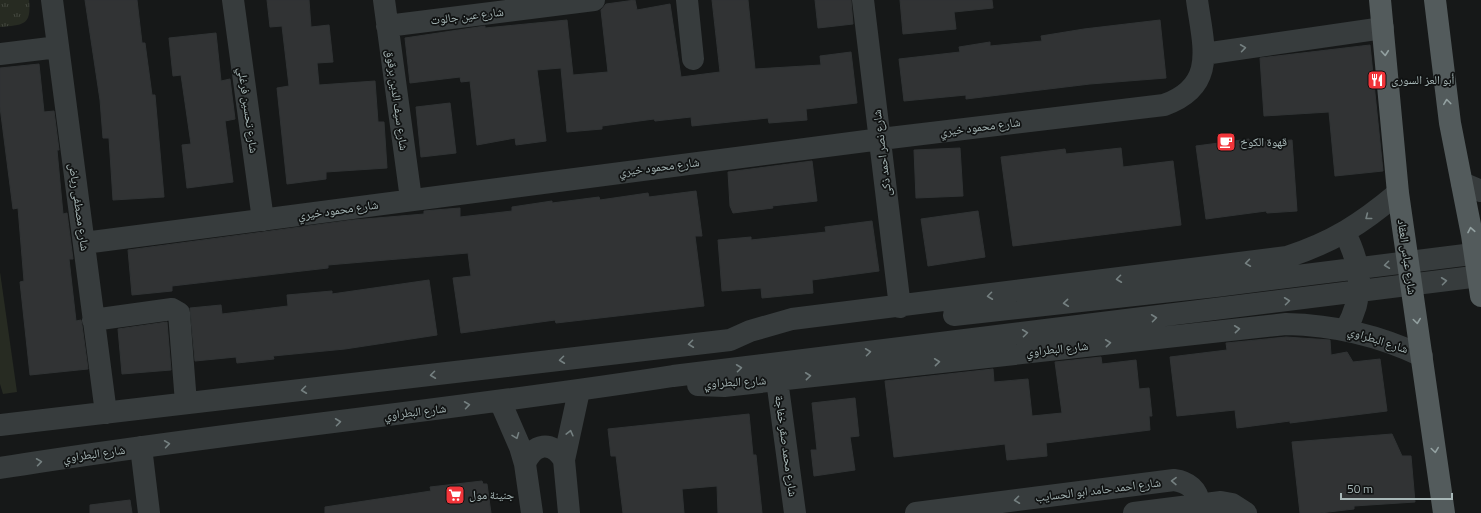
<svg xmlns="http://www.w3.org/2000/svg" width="1481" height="513" font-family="'Titillium Web','Noto Naskh Arabic',sans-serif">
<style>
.grass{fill:url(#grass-tufts)}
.garden{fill:#272b22}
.building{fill:#313334;stroke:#303334}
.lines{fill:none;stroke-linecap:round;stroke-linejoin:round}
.minor{stroke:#373c3d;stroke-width:22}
.major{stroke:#535b5c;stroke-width:22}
.oneway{stroke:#758081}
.oneway2{stroke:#93a1a1}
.labels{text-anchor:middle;stroke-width:3.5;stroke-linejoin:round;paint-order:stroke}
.street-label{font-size:12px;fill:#a8b8b8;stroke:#111313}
.poi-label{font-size:12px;fill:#a8b8b8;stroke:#111313;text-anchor:start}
</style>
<defs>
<pattern id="grass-tufts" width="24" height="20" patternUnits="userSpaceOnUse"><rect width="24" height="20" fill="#272b22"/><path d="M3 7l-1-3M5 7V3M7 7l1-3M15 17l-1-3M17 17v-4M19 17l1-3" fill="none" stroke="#444840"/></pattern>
</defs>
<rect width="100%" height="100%" fill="#161818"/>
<path class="grass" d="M0,0H29C32,26 22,25 0,27Z"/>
<path class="garden" d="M0,272L17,392L3,394L0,384Z"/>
<path class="building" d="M85,0H137L142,43H145L152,95H155L164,197L113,200L109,138H103L100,100Z
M267,0H309L311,27L329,25L333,62L317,63L319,85L375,81L378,122H384L387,168L326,172V179L287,184L277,88L289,86L282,26L270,27Z
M635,0L637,10L670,4L681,77L720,72L712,0H748L755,69L821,65L820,56L851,52L857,103L806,109L807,120L769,123L768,118L692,126L691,117L655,121L654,119L602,126V129L567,132L561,68L537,70L546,141L516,145L515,138L477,145L470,81L461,82L460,77L410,83L405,38L485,26V28L567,20L573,75L608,72L601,10L606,4Z
M815,0H851L853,24L818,28Z
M900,0H992L993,8L954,12L956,29L903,34Z
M1160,20L1166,78L1090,84L966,99V95L904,101L899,59L960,52L959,47L990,42V46L1042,41L1041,36L1084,29Z
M216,33L221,81L230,79L235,119L225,121L233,182L187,188L182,145L191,144L181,75L173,76L169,38Z
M1370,45L1383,171L1335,176L1329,112L1264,116L1260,58Z
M39,64L44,112L54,111L59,150H57L63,214L67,213L73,259H69L76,321L81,320L82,325L88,369L30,375L20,282L24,281L18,208L13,209L0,107V68Z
M450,103L456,153L421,157L416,107Z
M1249,139V143L1292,140L1297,211L1267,213L1266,211L1206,219L1196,146Z
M960,148L963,196L916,198L914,150Z
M1121,148L1123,167L1173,161L1181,225L1013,246L1001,157L1065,149L1066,154Z
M812,161L817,201L772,206L773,208L733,213L730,206L728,172Z
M696,191L702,236H695L704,306L556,323L555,320L461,333L453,278L471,276L468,253L328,265V268L172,286V291L132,295L128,250L353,220L424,214V211L435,210L460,208V217L512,211V207L552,201V203L599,197L600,200L648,193L649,197Z
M978,211L985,257L928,266L921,219Z
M872,221L879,271L812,280L813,293L762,298L761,288L722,291L718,240L751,237V240L826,232L825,227Z
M429,280L437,335L345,349L273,356L274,359L237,363L236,357L195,361L190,308L221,305L222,314L288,306L287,295L332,291V294Z
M167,322L171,370L122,374L118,329Z
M1286,337L1330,340L1331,355L1347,352L1353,362L1380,359L1387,411L1290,423V421L1237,428L1235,410L1177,416L1170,357L1227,350L1226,343Z
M1101,357L1102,364L1136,360L1139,389L1149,388L1152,416H1149L1150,430L1046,443L1047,456L1007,460L1005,444L894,457L885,381L993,369L994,382L1028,379L1032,416L1062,413L1055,362Z
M855,398L859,436L850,437L855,470L814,476L811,450H817L812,403Z
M749,414L753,455H756L762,513H718L717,486L682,489L684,513H623L616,456H611L608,429Z
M1392,434L1402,456H1411L1415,502L1354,506V509L1320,513H1300L1292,442Z
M482,481L483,484H487L491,513H325V507L431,491L430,487Z
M130,500L132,513H90V505Z"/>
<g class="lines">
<path class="minor" d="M52,0L106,413
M233,0L263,220
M384,0L411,199
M687,0L693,59
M863,0L900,307
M387,26L594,0
M0,54L58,47
M1204,54L1383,28
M1462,183L1481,191
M1345,233C1362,267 1365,295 1346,329
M84,243L881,139L1164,105C1218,86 1203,45 1197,0
M954,315L1216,286L1481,253
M93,320L172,309L179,313L186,403
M777,380L795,513
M698,385L724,386L1286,324C1335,325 1378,335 1422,356
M500,401L520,447L525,464L532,513
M0,425L730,340L750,331L792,319L1287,257C1333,242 1361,224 1398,193
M141,447L149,513
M525,464C533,443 552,440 564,460
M0,468C223,432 449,411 673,376L1481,276
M569,513L564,460L579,391
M916,513L1174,480C1189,482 1197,490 1200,504
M1134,513L1221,502L1232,504L1246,513"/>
<path class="major" d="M1380,0L1398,193L1444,513
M1435,0L1450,123L1472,235L1481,296"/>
</g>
<defs><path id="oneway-chevron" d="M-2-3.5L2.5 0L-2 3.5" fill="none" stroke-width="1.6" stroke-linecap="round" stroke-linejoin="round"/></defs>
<g class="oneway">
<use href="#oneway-chevron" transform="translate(1243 48) rotate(-8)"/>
<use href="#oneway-chevron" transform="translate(1368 217) rotate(142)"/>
<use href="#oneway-chevron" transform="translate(1248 263) rotate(172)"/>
<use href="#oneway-chevron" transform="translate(1387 265) rotate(173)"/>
<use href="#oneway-chevron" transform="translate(1119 279) rotate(173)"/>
<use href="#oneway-chevron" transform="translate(1444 281) rotate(-7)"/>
<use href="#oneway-chevron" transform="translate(990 296) rotate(173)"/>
<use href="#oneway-chevron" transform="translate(1287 301) rotate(-7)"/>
<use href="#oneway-chevron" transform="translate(1066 303) rotate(174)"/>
<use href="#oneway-chevron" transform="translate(1154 318) rotate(-7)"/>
<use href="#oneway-chevron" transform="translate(1237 329) rotate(-6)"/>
<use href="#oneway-chevron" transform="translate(1025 333) rotate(-7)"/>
<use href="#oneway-chevron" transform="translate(1108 343) rotate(-6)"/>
<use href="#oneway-chevron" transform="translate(691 344) rotate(173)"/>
<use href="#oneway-chevron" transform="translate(868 352) rotate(-7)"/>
<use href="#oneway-chevron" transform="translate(562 360) rotate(173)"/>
<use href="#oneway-chevron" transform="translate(937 362) rotate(-6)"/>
<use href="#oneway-chevron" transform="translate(739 368) rotate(-7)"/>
<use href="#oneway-chevron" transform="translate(433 375) rotate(173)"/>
<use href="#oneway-chevron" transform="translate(808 376) rotate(-6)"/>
<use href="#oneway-chevron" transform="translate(304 390) rotate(173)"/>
<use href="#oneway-chevron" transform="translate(467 405) rotate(-8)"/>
<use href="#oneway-chevron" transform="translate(338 422) rotate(-7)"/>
<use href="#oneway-chevron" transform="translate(570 433) rotate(-76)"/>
<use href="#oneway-chevron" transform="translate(516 436) rotate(69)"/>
<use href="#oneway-chevron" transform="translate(167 444) rotate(-8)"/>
<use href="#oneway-chevron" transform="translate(39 462) rotate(-8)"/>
<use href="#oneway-chevron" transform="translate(1174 481) rotate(-179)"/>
<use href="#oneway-chevron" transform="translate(1017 500) rotate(173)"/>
</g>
<g class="oneway2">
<use href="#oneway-chevron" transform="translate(1385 53) rotate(85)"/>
<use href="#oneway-chevron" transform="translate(1447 102) rotate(-97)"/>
<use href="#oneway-chevron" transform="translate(1471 230) rotate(-101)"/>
<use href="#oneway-chevron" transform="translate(1417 321) rotate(82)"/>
<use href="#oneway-chevron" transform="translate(1435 450) rotate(82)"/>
</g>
<defs>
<symbol id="restaurant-square" viewBox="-11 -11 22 22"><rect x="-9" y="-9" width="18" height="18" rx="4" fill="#f2353a" stroke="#111313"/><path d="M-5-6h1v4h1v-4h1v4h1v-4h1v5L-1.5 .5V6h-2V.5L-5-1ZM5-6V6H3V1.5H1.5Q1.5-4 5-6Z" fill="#fff"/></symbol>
<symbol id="cafe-square" viewBox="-11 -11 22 22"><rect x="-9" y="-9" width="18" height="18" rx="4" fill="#f2353a" stroke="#111313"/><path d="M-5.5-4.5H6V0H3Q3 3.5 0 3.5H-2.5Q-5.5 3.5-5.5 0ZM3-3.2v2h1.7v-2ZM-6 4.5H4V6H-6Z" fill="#fff"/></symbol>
<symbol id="supermarket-square" viewBox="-11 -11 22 22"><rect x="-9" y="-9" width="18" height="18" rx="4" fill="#f2353a" stroke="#111313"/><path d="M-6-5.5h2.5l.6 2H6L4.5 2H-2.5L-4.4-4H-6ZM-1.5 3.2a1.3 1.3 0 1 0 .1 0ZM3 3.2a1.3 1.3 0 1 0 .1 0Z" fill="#fff"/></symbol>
</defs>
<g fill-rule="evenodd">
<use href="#restaurant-square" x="1366" y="69" width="22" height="22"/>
<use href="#cafe-square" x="1215" y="131" width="22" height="22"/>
<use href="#supermarket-square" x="444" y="484" width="22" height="22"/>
</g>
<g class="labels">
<g class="street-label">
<text transform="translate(467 16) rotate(-7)" y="4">شارع عين جالوت</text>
<text transform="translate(397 100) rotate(82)" y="4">شارع سيف الدين برقوق</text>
<text transform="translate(248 110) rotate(82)" y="4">شارع تحسين فرغلي</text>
<text transform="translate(980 127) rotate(-7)" y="4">شارع محمود خيري</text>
<text transform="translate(882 153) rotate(-97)" y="4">شارع نصر احمد ذكى</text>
<text transform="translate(659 167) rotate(-7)" y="4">شارع محمود خيري</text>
<text transform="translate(79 207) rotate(82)" y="4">شارع مصطفى رياض</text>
<text transform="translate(338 210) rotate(-8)" y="4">شارع محمود خيري</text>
<text transform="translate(1407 257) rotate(82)" y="4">شارع عباس العقاد</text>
<text transform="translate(1378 340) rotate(18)" y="4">شارع البطراوي</text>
<text transform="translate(1057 349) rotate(-6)" y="4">شارع البطراوي</text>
<text transform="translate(735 382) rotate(-3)" y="4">شارع البطراوي</text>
<text transform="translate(415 412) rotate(-7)" y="4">شارع البطراوي</text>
<text transform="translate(786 446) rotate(82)" y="4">شارع محمد صقر خفاجة</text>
<text transform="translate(94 454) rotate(-8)" y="4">شارع البطراوي</text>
<text transform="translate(1098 490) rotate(-7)" y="4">شارع احمد حامد ابو الحسايب</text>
</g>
<g class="poi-label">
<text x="1391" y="84">أبو العز السورى</text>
<text x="1240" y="146">قهوة الكوخ</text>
<text x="469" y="499">جنينة مول</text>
</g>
</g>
<path d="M1341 493v6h111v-6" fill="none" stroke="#a8b8b8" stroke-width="2"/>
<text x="1347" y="493" font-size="12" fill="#a8b8b8" stroke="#111313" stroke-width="3" paint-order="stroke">50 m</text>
</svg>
